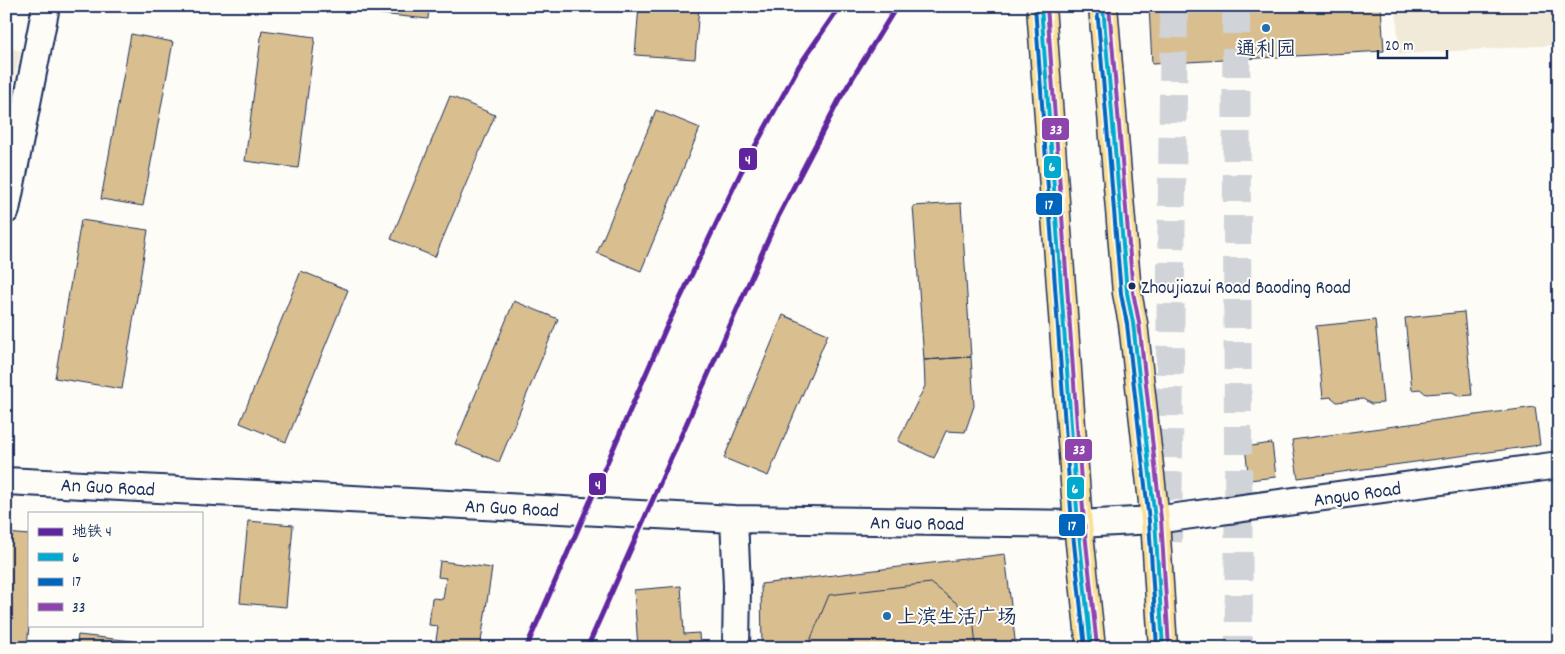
<svg xmlns="http://www.w3.org/2000/svg" width="1565" height="654" font-family="Dekko,'LXGW WenKai TC',sans-serif">
<style>
.built{fill:#f2ead8}
.building{fill:#d9bf8f;stroke:#1b2f5e}
.lines{fill:none;stroke-linecap:round;stroke-linejoin:round}
.highway-tunnel{stroke:#d0d3d8;stroke-width:28;stroke-dasharray:28 14;stroke-linecap:butt}
.street-casing{stroke:#1b2f5e;stroke-width:30}
.primary-casing{stroke:#1b2f5e;stroke-width:31}
.street{stroke:#fdfcf7;stroke-width:26}
.primary{stroke:#fbdf96;stroke-width:28}
.bus-1-casing{stroke:#fdfcf7;stroke-width:8}
.bus-2-casing{stroke:#fdfcf7;stroke-width:8}
.bus-3-casing{stroke:#fdfcf7;stroke-width:8}
.bus-1{stroke:#00a9ce;stroke-width:4}
.bus-2{stroke:#0065bd;stroke-width:4}
.bus-3{stroke:#8e44ad;stroke-width:4}
.metro-1-casing{stroke:#fdfcf7;stroke-width:9}
.metro-1{stroke:#5f259f;stroke-width:5}
.poi-dot{fill:#1f6fb2;stroke:#fdfcf7;stroke-width:2}
.bus-dot{fill:#1b2f5e;stroke:#fdfcf7;stroke-width:2}
.labels{text-anchor:middle;stroke-width:4;stroke-linejoin:round;paint-order:stroke}
.bus-label{font-size:19px;fill:#1b2f5e;stroke:#fdfcf7;text-anchor:start}
.poi-label{font-size:20px;fill:#1b2f5e;stroke:#fdfcf7}
.street-label{font-size:20px;fill:#1b2f5e;stroke:#fdfcf7}
.line-badge{stroke:#fdfcf7;stroke-width:2}
.badge-label{font-size:14px;text-anchor:middle;font-weight:bold;fill:#fff}
</style>
<rect width="100%" height="100%" fill="#fdfcf7"/>
<filter id="ink" filterUnits="userSpaceOnUse"><feTurbulence type="fractalNoise" baseFrequency=".02" numOctaves="2"/><feDisplacementMap in="SourceGraphic" scale="10" xChannelSelector="R" yChannelSelector="G"/><feConvolveMatrix kernelMatrix="1 2 1 2 8 2 1 2 1" color-interpolation-filters="sRGB"/></filter>
<g filter="url(#ink)">
<path class="built" d="M1396,6H1559V45L1399,54Z
M6,47L21,51L6,109Z"/>
<path class="building" d="M381,6H429L428,19L380,14Z
M639,6H699L695,59L635,55Z
M1149,6H1381L1384,51L1152,64Z
M262,30L315,37L298,168L245,161Z
M131,34L173,42L143,206L101,199Z
M450,96L495,115L435,257L391,239Z
M656,110L700,128L641,271L597,253Z
M961,203L971,357L924,360L913,206Z
M81,220L148,230L122,389L55,378Z
M301,271L348,290L286,442L240,423Z
M514,301L558,319L499,462L455,444Z
M1464,312L1472,395L1460,396L1452,392L1426,394L1420,389L1412,390L1405,318Z
M783,315L828,334L768,476L724,458Z
M1375,320L1383,403L1371,404L1363,399L1337,402L1331,397L1323,398L1316,326Z
M971,357L974,406L965,432L946,431L934,458L898,441L925,386L924,360Z
M1535,407L1540,445L1298,478L1292,440Z
M1272,443L1276,477L1249,480L1245,447Z
M248,521L293,525L286,607L240,603Z
M6,533L29,535V625L27,648H6Z
M1005,554L1016,648H762L761,584Z
M440,561L492,568L480,648H435L438,626L429,625L432,598L443,599L446,578L438,577Z
M931,583L973,616L976,648H807L829,595Z
M681,586L684,634L699,633L700,648H638L634,590Z
M78,635L133,641V648H76Z"/>
<g class="lines">
<path class="highway-tunnel" d="M1236,6L1239,648
M1168,542L1174,6"/>
<defs>
<path id="street" d="M6,210L46,6
M6,481L734,519L1078,524L1155,520L1559,465
M734,519L737,586L736,648"/>
<path id="primary" d="M1041,6L1078,524L1091,648
M1103,6L1127,293L1133,323L1155,520L1163,648"/>
</defs>
<use href="#street" class="street-casing"/>
<use href="#primary" class="primary-casing"/>
<use href="#street" class="street"/>
<use href="#primary" class="primary"/>
<defs>
<path id="bus-1" d="M1041,6L1078,524L1091,648
M1103,6L1127,293L1133,323L1155,520L1163,648"/>
<path id="bus-2" d="M1035,6L1072,524L1085,648
M1097,7L1121,294L1127,324L1149,521L1157,648"/>
<path id="bus-3" d="M1047,6L1084,523L1097,647
M1109,6L1133,292L1139,322L1161,519L1169,648"/>
</defs>
<use href="#bus-1" class="bus-1-casing"/>
<use href="#bus-2" class="bus-2-casing"/>
<use href="#bus-3" class="bus-3-casing"/>
<use href="#bus-1" class="bus-1"/>
<use href="#bus-2" class="bus-2"/>
<use href="#bus-3" class="bus-3"/>
<defs>
<path id="metro-1" d="M526,648L666,328L741,172L799,66L840,6
M587,648L778,217L839,100L897,6"/>
</defs>
<use href="#metro-1" class="metro-1-casing"/>
<use href="#metro-1" class="metro-1"/>
</g>
</g>
<g class="poi-dot">
<circle cx="1266" cy="28" r="5"/>
<circle cx="887" cy="616" r="5"/>
</g>
<circle class="bus-dot" cx="1132" cy="286" r="4.5"/>
<g class="labels">
<g class="bus-label">
<text x="1141" y="293">Zhoujiazui Road Baoding Road</text>
</g>
<g class="poi-label">
<text x="1266" y="55">通利园</text>
<text x="897" y="623" text-anchor="start">上滨生活广场</text>
</g>
<g class="street-label">
<text transform="translate(108 486) rotate(3)" y="7">An Guo Road</text>
<text transform="translate(1357 493) rotate(-8)" y="7">Anguo Road</text>
<text transform="translate(512 507) rotate(3)" y="7">An Guo Road</text>
<text transform="translate(917 522) rotate(1)" y="7">An Guo Road</text>
</g>
</g>
<g class="line-badge">
<rect x="1041" y="117" width="29" height="24" rx="5" fill="#8e44ad"/>
<rect x="738" y="147" width="20" height="24" rx="5" fill="#5f259f"/>
<rect x="1043" y="155" width="19" height="24" rx="5" fill="#00a9ce"/>
<rect x="1035" y="192" width="28" height="24" rx="5" fill="#0065bd"/>
<rect x="1064" y="438" width="29" height="24" rx="5" fill="#8e44ad"/>
<rect x="588" y="472" width="19" height="24" rx="5" fill="#5f259f"/>
<rect x="1066" y="476" width="19" height="24" rx="5" fill="#00a9ce"/>
<rect x="1058" y="513" width="28" height="24" rx="5" fill="#0065bd"/>
</g>
<g class="badge-label">
<text x="1056" y="134">33</text>
<text x="748" y="164">4</text>
<text x="1052" y="171">6</text>
<text x="1049" y="209">17</text>
<text x="1079" y="454">33</text>
<text x="598" y="489">4</text>
<text x="1075" y="493">6</text>
<text x="1072" y="530">17</text>
</g>
<rect width="1565" height="654" fill="none" stroke="#fdfcf7" stroke-width="25"/>
<rect x="12" y="12" width="1540" height="629" fill="none" stroke="#1b2f5e" stroke-width="2" filter="url(#ink)"/>
<rect x="28" y="512" width="175" height="115" fill="#fdfcf7" stroke="#a3aaba"/>
<rect x="38" y="528" width="25" height="8" fill="#5f259f" stroke="#a3aaba"/>
<text x="72" y="536" font-size="15" fill="#1b2f5e">地铁 4</text>
<rect x="38" y="553" width="25" height="8" fill="#00a9ce" stroke="#a3aaba"/>
<text x="72" y="562" font-size="15" fill="#1b2f5e">6</text>
<rect x="38" y="578" width="25" height="8" fill="#0065bd" stroke="#a3aaba"/>
<text x="72" y="586" font-size="15" fill="#1b2f5e">17</text>
<rect x="38" y="603" width="25" height="8" fill="#8e44ad" stroke="#a3aaba"/>
<text x="72" y="612" font-size="15" fill="#1b2f5e">33</text>
<path d="M1378 50v8h69v-8" fill="none" stroke="#1b2f5e" stroke-width="2.5"/>
<text x="1385" y="50" font-size="15" fill="#1b2f5e" stroke="#fdfcf7" stroke-width="4" paint-order="stroke">20 m</text>
</svg>
